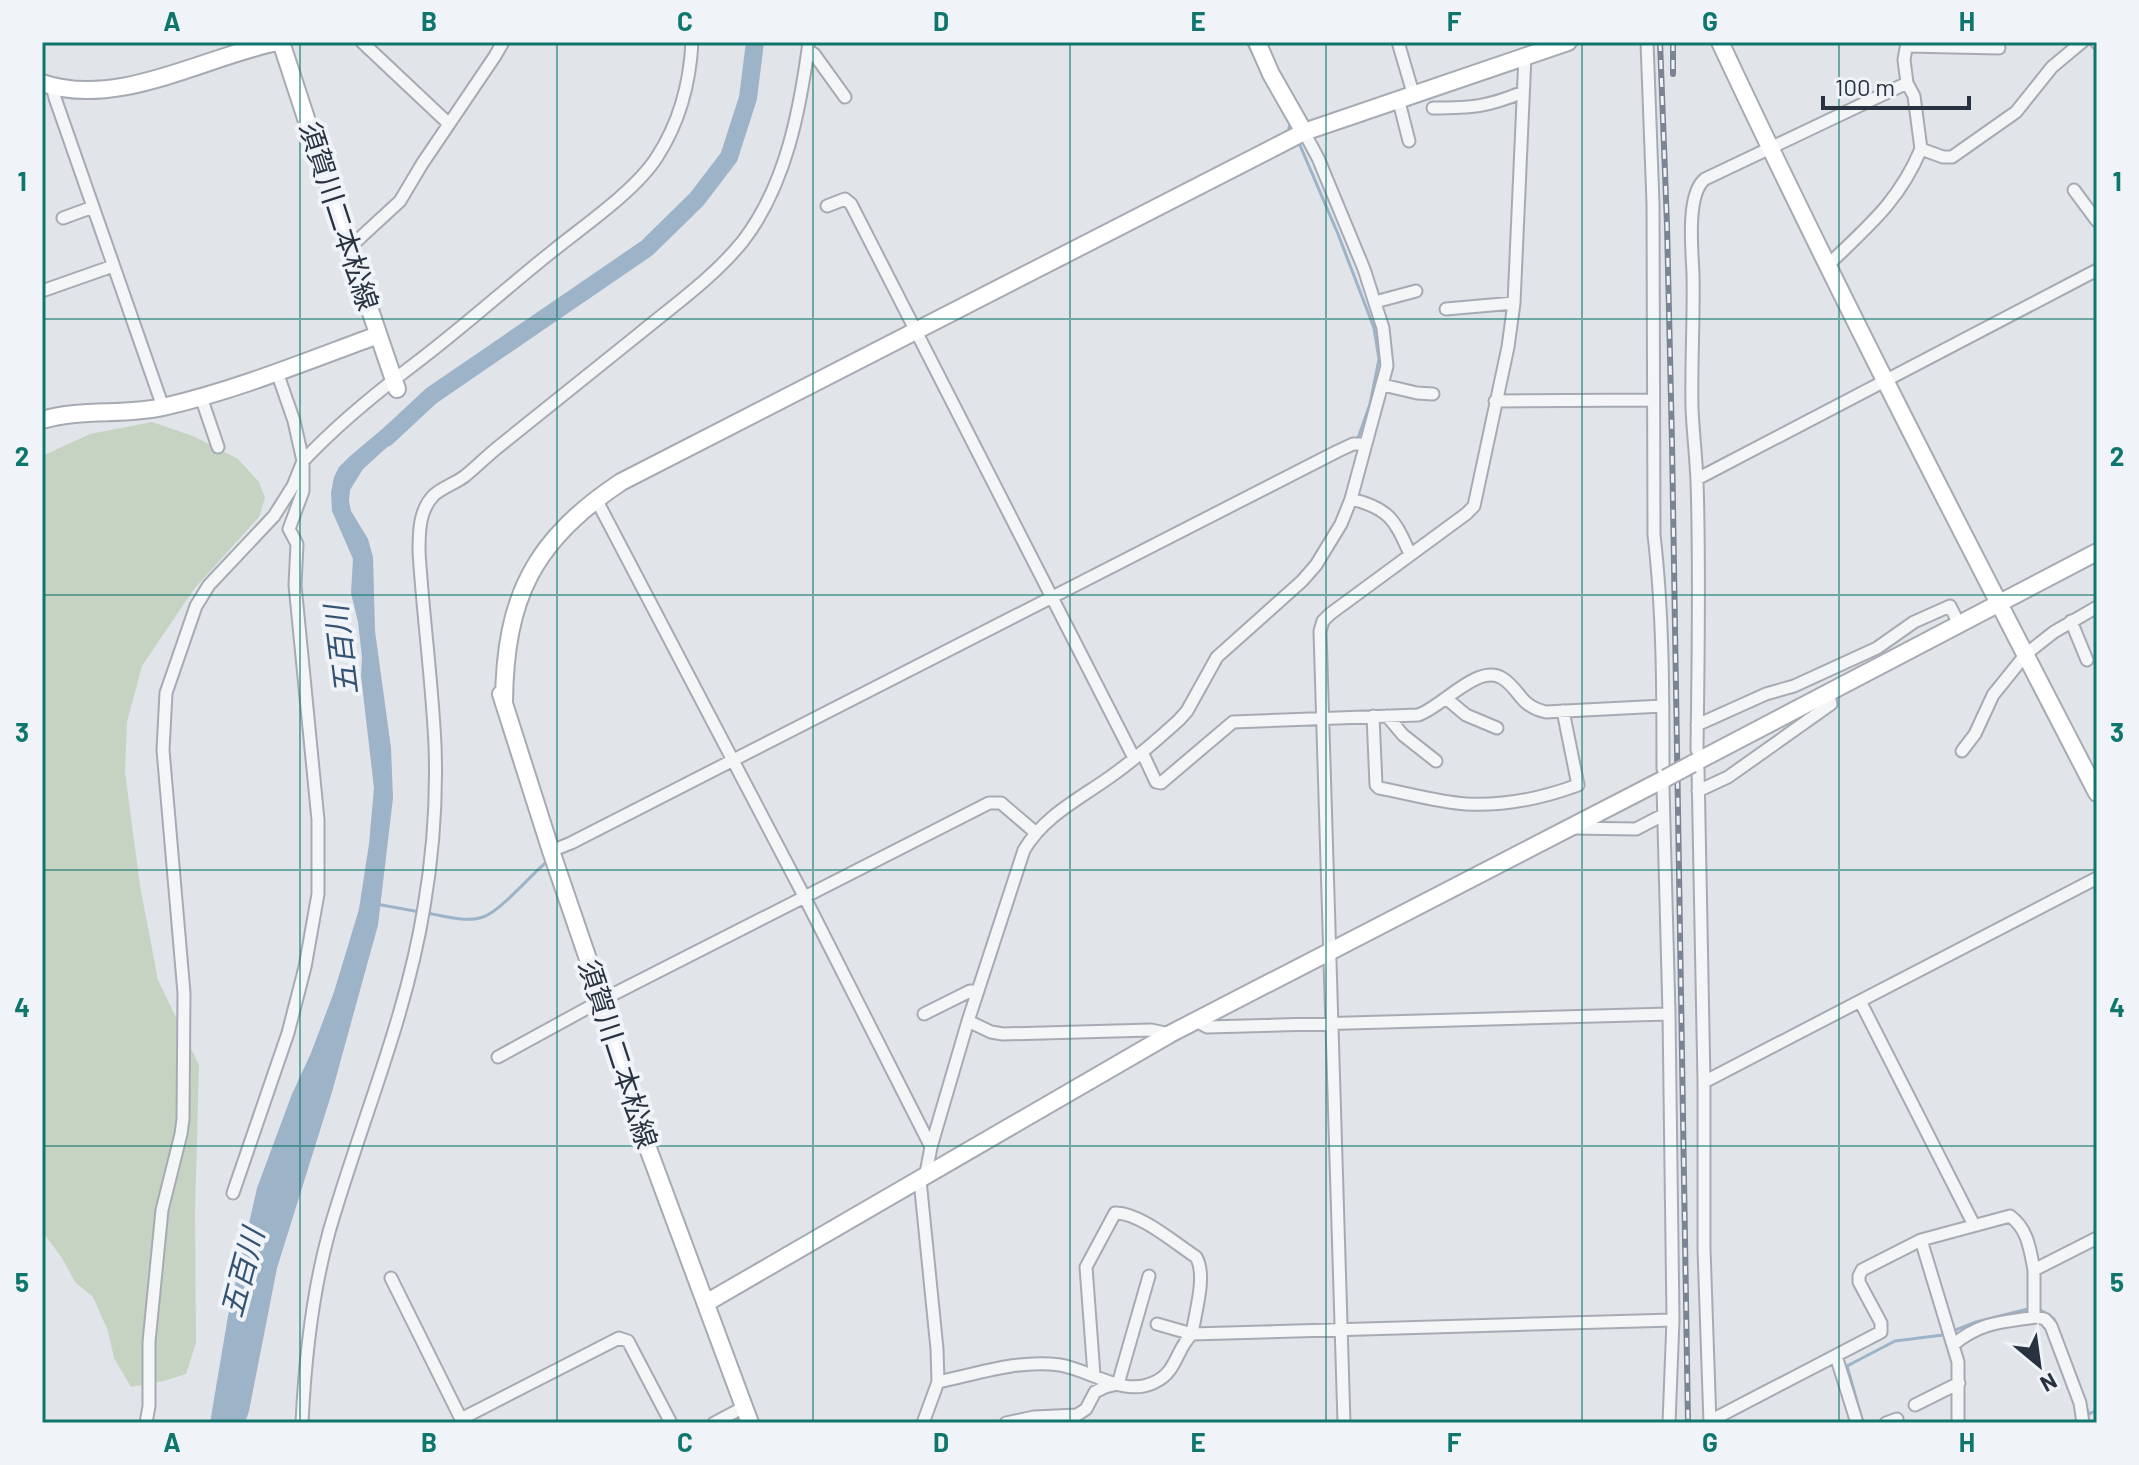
<svg xmlns="http://www.w3.org/2000/svg" width="2139" height="1465" font-family="Barlow,'Noto Sans JP',sans-serif">
<style>
.green{fill:#c7d3c2}
.water{fill:#9db3c8}
.lines{fill:none;stroke-linecap:round;stroke-linejoin:round}
.stream{stroke:#9db3c8;stroke-width:3}
.river{stroke:#9db3c8;stroke-width:18}
.street-casing{stroke:#a6abb3;stroke-width:15}
.secondary-casing{stroke:#a6abb3;stroke-width:20}
.street{stroke:#f3f5f7;stroke-width:11}
.secondary{stroke:#fff;stroke-width:16}
.rail-casing{stroke:#7a8492;stroke-width:6}
.rail{stroke:#f0f3f7;stroke-width:3;stroke-dasharray:9;stroke-linecap:butt}
.secondary-bridge-casing{stroke:#a6abb3;stroke-width:20;stroke-linecap:butt}
.secondary-bridge{stroke:#fff;stroke-width:16}
.grid{fill:none;stroke:#0f766e;stroke-width:2;stroke-opacity:0.55}
.labels{text-anchor:middle;stroke-width:8;stroke-linejoin:round;paint-order:stroke}
.street-label{font-size:28px;fill:#293240;stroke:#f0f3f7}
.water-label{font-size:30px;font-style:italic;fill:#345273;stroke:#f0f3f7}
.neatline{fill:none;stroke:#0f766e;stroke-width:3}
.grid-label{font-size:26px;text-anchor:middle;font-weight:bold;fill:#0f766e}
</style>
<rect width="100%" height="100%" fill="#e1e4e9"/>
<path class="green" d="M152,422L193,436L238,459L259,482L265,498L259,517L194,589L142,666L127,722L125,772L140,886L158,980L199,1065L195,1213L196,1343L186,1374L164,1381L131,1387L114,1358L108,1331L93,1297L75,1282L62,1258L42,1231V456L90,434Z"/>
<path class="water" d="M400,414L406,430L363,469L350,490L349,501L351,511L368,539L373,557L375,631L391,748L393,798L378,925L332,1092L277,1268L249,1411L245,1423H210L228,1316L257,1188L292,1094L311,1053L334,992L359,909L369,844L374,788L361,676L362,657L358,622L351,593L353,559L332,511L331,493L334,477L339,467L349,457Z"/>
<g class="lines">
<path class="stream" d="M1247,42L1258,64
M1282,109L1290,124L1288,132
M1299,143L1338,234L1374,328L1379,359L1370,404L1357,441
M376,904L420,912
M427,913C444,916 467,923 483,917C500,912 532,873 549,860
M2039,1309L2054,1319L2056,1325
M2086,1407L2089,1414L2097,1410
M732,1423L740,1419L741,1423
M1863,1423L1847,1366L1895,1341L1943,1335L1976,1322L2032,1308"/>
<path class="river" d="M386,438L431,396L647,248L697,199L729,157L748,98L755,42"/>
<defs>
<path id="street" d="M362,42L449,124
M1398,42L1413,93
M1647,42L1653,203L1654,535C1663,612 1663,691 1663,769
M1907,42L1904,60L1907,83L1914,96L1921,149L1943,157H1952L2016,112L2052,67L2082,42
M2096,42L2097,43
M1907,46L1999,48
M808,50L814,54L845,97
M52,86L55,98L163,407
M1398,98L1409,141
M1433,108C1472,108 1487,107 1523,92
M2074,190L2097,221
M827,206L845,199L851,204L1134,758
M63,218L93,207
M349,248L400,201L422,164L495,56L503,42
M1827,266C1868,226 1898,203 1921,149
M42,291L113,266
M1375,302L1416,291
M1446,309L1514,303
M1383,385L1417,393L1433,394
M201,397L218,447
M1495,401L1653,400
M1697,479L2097,270
M596,499L804,896L931,1147
M1351,499C1389,508 1395,520 1410,554
M2071,621L2087,660
M1447,699L1466,715L1497,728
M1373,716L1376,785L1379,788C1407,793 1437,802 1466,804C1504,806 1543,798 1578,785L1563,711
M1387,716L1403,735L1436,761
M1697,725L1766,694L1794,686L1877,648L1914,622L1950,606L1959,624
M1697,750C1698,661 1700,571 1697,481C1696,456 1693,432 1692,408C1691,363 1694,318 1693,273C1692,250 1686,194 1705,179L1907,83
M1962,751L1975,734L1993,695L2026,654L2054,632L2097,607
M1142,752L1156,782L1161,783L1233,722L1418,715C1441,708 1478,663 1502,678C1521,690 1519,706 1546,712L1663,706
M1698,769L1704,1082V1249L1710,1423
M1663,787L1669,1014L1673,1320L1669,1423
M1698,791L1728,777L1831,704L1828,692
M1571,828L1636,829L1663,815
M551,851L571,843L1338,451L1353,444H1366
M1860,1001L1974,1225
M924,1014L970,991H978
M968,1021L991,1032L1003,1034L1151,1030L1170,1034
M1196,1021L1207,1027L1669,1014
M498,1057L602,1000L989,803H1001L1036,833
M1704,1082L2097,878
M925,1178L931,1147L968,1021L1024,850C1044,816 1079,799 1110,777C1134,760 1157,740 1179,720L1187,711L1217,657L1302,581L1316,565L1341,524L1351,499L1387,366L1383,328L1364,269L1318,158L1304,132
M920,1180L937,1349L938,1382L923,1423
M233,1193L288,1033L305,967L318,894V820L295,585L297,544L289,529L303,491V461C335,427 371,397 408,369C458,332 505,289 554,250C585,225 636,190 657,157C679,123 690,82 692,42
M1921,1240L1958,1362V1423
M391,1278L463,1423
M2034,1317V1270
M1953,1345C1980,1322 2003,1322 2036,1317L2045,1319L2051,1326L2080,1403L2083,1423
M1836,1356L1857,1423
M1094,1375L1086,1267L1115,1213C1139,1212 1176,1244 1196,1257C1207,1275 1195,1313 1192,1334L1157,1324
M938,1382C977,1374 1019,1359 1060,1365C1091,1370 1124,1398 1155,1382C1177,1372 1176,1349 1192,1334L1673,1320
M1915,1405L1959,1383
M461,1419L619,1338L628,1341L671,1423
M1710,1421L1881,1332V1323L1859,1282V1276L1862,1270L1921,1240L2010,1216C2028,1229 2030,1250 2034,1270L2097,1238
M146,1423L149,1406V1342L162,1210L181,1134L183,1119L184,993L163,750L166,693L196,606L209,585L274,516L293,486L303,461L294,421L277,372
M302,1423C305,1358 312,1294 329,1232C360,1124 406,1019 424,907C433,854 437,799 435,745C432,680 423,616 419,552C419,532 419,510 434,495C443,487 456,483 465,476C476,467 486,457 497,448C545,410 592,372 639,334C674,305 714,277 743,241C786,185 800,110 809,42
M714,1423L744,1407
M1006,1423L1034,1417L1077,1415L1086,1409L1095,1392L1105,1387L1118,1384L1149,1276
M1344,1423L1320,631L1323,621L1330,614L1466,514L1474,506L1508,347L1514,303L1525,56
M1886,1423L1897,1419"/>
<path id="secondary" d="M281,42L343,231L397,389
M1257,42L1271,74L1304,132
M1720,42C1839,296 1968,544 2097,793
M42,83C117,109 204,57 277,42
M42,420C82,408 123,416 163,407C237,390 307,361 378,335
M501,694L551,851L602,1000L649,1151L750,1423
M504,702C505,597 534,540 621,482L1304,132L1568,42
M1692,764L2097,552
M706,1303L1170,1034L1666,778"/>
</defs>
<use href="#street" class="street-casing"/>
<use href="#secondary" class="secondary-casing"/>
<use href="#street" class="street"/>
<use href="#secondary" class="secondary"/>
<defs>
<path id="rail" d="M1660,42L1667,225L1672,443L1688,1423
M1673,42V74"/>
</defs>
<use href="#rail" class="rail-casing"/>
<use href="#rail" class="rail"/>
<defs>
<path id="secondary-bridge" d="M1666,778L1692,764"/>
</defs>
<use href="#secondary-bridge" class="secondary-bridge-casing"/>
<use href="#secondary-bridge" class="secondary-bridge"/>
</g>
<path class="grid" d="M300,42V1423M557,42V1423M813,42V1423M1070,42V1423M1326,42V1423M1582,42V1423M1839,42V1423M42,319H2097M42,595H2097M42,870H2097M42,1146H2097"/>
<g class="labels">
<g class="street-label">
<text transform="translate(339 216) rotate(72)" y="10">須賀川二本松線</text>
<text transform="translate(618 1054) rotate(72)" y="10">須賀川二本松線</text>
</g>
<g class="water-label">
<text transform="translate(342 650) rotate(-97)" y="10">五百川</text>
<text transform="translate(243 1273) rotate(-75)" y="10">五百川</text>
</g>
</g>
<rect width="2139" height="1465" fill="none" stroke="#f0f3f7" stroke-width="88"/>
<g transform="translate(2039 1365) rotate(151)" stroke="#f0f3f7" stroke-width="6" paint-order="stroke">
<path d="M0-6L14 30L0 20L-14 30Z" fill="#293240"/>
<text y="-12" font-size="22" font-weight="bold" text-anchor="middle" fill="#293240">N</text>
</g>
<path d="M1823 96v12h146v-12" fill="none" stroke="#293240" stroke-width="4"/>
<text x="1835" y="96" font-size="24" fill="#293240" stroke="#f0f3f7" stroke-width="6" paint-order="stroke">100 m</text>
<rect x="44" y="44" width="2051" height="1377" class="neatline"/>
<g class="grid-label">
<text x="172" y="31">A</text>
<text x="429" y="31">B</text>
<text x="685" y="31">C</text>
<text x="941" y="31">D</text>
<text x="1198" y="31">E</text>
<text x="1454" y="31">F</text>
<text x="1710" y="31">G</text>
<text x="1967" y="31">H</text>
<text x="22" y="191">1</text>
<text x="2117" y="191">1</text>
<text x="22" y="466">2</text>
<text x="2117" y="466">2</text>
<text x="22" y="742">3</text>
<text x="2117" y="742">3</text>
<text x="22" y="1017">4</text>
<text x="2117" y="1017">4</text>
<text x="22" y="1292">5</text>
<text x="2117" y="1292">5</text>
<text x="172" y="1452">A</text>
<text x="429" y="1452">B</text>
<text x="685" y="1452">C</text>
<text x="941" y="1452">D</text>
<text x="1198" y="1452">E</text>
<text x="1454" y="1452">F</text>
<text x="1710" y="1452">G</text>
<text x="1967" y="1452">H</text>
</g>
</svg>
